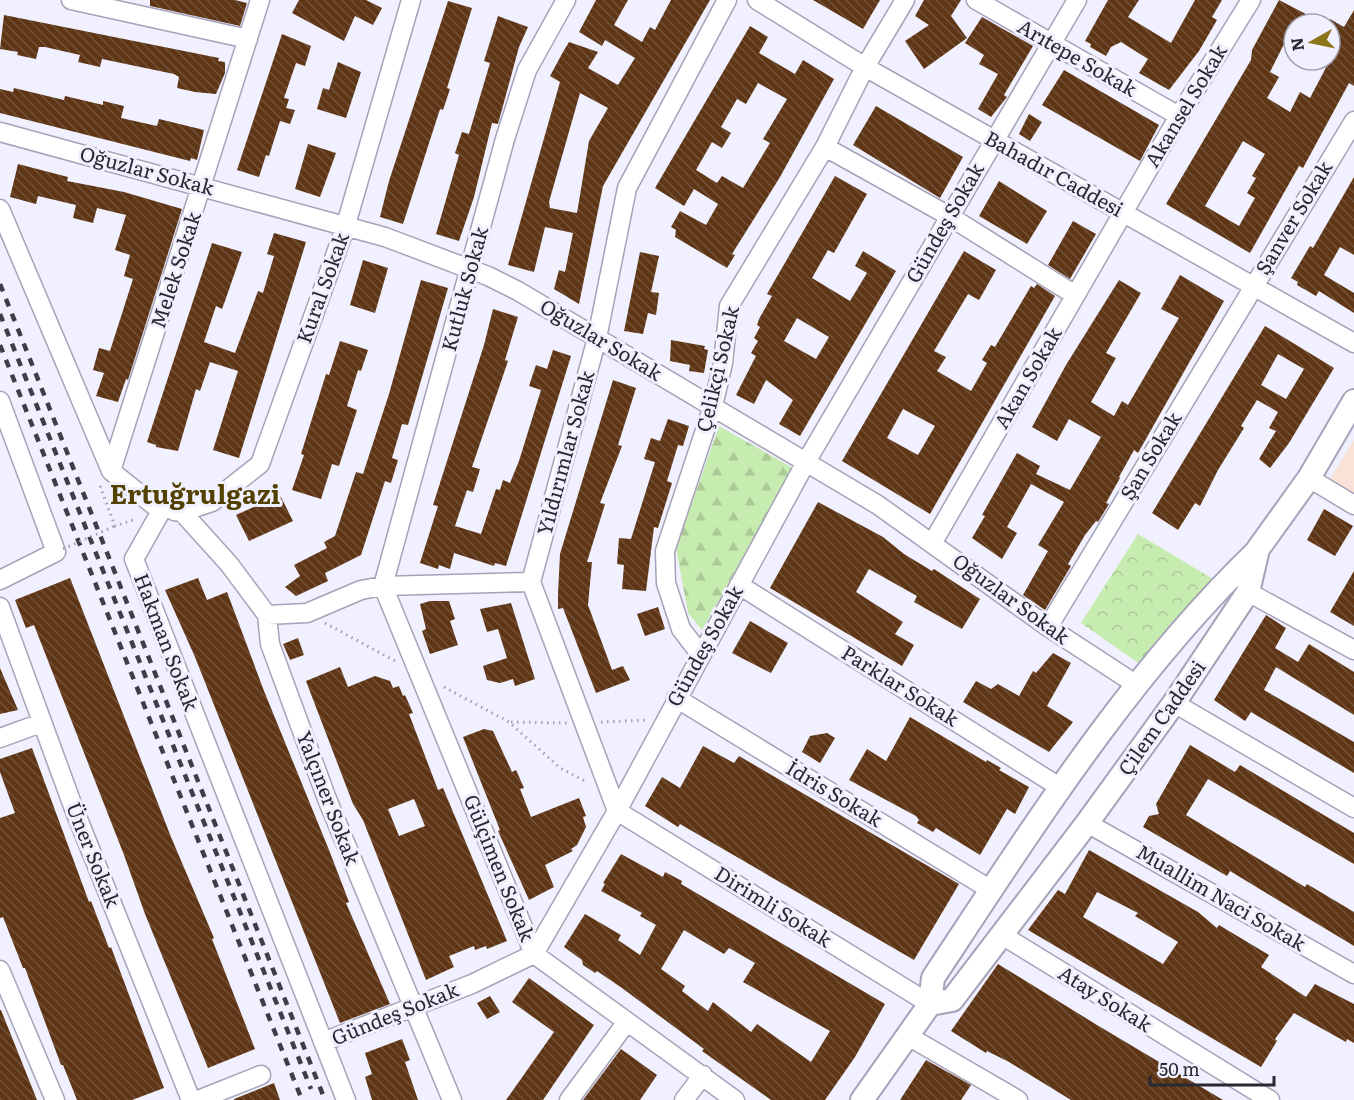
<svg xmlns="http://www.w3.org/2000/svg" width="1354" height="1100" font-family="Literata,serif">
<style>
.education{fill:#f9e2d7}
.forest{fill:url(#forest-firs)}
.park{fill:url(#park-crowns)}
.building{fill:url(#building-back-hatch);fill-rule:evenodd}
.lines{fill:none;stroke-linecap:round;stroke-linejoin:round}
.minor-casing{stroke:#a5a2b9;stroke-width:21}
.major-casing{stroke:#a5a2b9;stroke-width:26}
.path{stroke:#a1a0ad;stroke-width:3;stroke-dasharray:1.5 4.5;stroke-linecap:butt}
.minor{stroke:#fff;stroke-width:18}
.major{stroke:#fff;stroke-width:22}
.rail{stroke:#3f3e47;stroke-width:4.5;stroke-dasharray:8 8;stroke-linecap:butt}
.path-bridge{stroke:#a1a0ad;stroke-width:3;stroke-dasharray:1.5 4.5;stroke-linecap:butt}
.labels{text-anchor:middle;stroke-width:6;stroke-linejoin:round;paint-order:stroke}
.street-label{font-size:20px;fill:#2a2932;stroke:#f1f0ff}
.district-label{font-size:26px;font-weight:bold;fill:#524100;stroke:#f1f0ff}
</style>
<defs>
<pattern id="forest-firs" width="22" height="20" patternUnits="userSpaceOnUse" patternTransform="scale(1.5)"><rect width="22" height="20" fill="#c7ecaf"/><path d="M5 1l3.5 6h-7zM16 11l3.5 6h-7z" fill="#abca97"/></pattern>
<pattern id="park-crowns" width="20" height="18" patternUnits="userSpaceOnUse" patternTransform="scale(1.5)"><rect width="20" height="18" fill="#c7ecaf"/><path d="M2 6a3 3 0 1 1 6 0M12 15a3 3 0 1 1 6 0" fill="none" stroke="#abca97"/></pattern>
<pattern id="building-back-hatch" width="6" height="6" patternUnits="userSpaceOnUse" patternTransform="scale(1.5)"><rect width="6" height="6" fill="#5e3515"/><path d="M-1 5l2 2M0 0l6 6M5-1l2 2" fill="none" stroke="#715138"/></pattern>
</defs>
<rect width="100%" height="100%" fill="#f1f0ff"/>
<path class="education" d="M1354,440V495L1329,480Z"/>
<path class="forest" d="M719,426L793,468L702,630L688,613L676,548Z"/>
<path class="park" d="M1138,534L1213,579L1144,667L1081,623Z"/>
<path class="building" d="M150,0H235L247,3L240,26L150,6Z
M299,0H366L382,8L373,25L355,16L344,41L292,13Z
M596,0H628L614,25L642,42L650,27L655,30L671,0H710L603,186L579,304L554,289L559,270L565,272L573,233L545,227L534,272L508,265L560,82L550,76L563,52L569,42L598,52L588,68L618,85L635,58L605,40L602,46L579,32ZM580,93L608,108L589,141L577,213L550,208L549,202Z
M813,0H880L863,29Z
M924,0H961L951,16L967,38L924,69L905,41L929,25L915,16Z
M1108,0H1139L1128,17L1171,43L1195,0H1222L1212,17L1217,20L1199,51L1169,90L1139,73L1148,59L1121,42L1111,47L1106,56L1090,47L1091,44L1085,41Z
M1279,0L1325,24H1294L1270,72L1279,77L1267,98L1290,112L1300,92L1310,98L1330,60V19L1344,27L1354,10V86L1349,83L1303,168L1299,166L1250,253L1166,204L1251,60L1252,50ZM1243,141L1265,154L1252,176L1256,178L1247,193L1255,198L1239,226L1205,206Z
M448,1L472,8L447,88L450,89L443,110L440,109L403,224L380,217L389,181Z
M4,15L219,58L218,61L225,62V73L216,94L195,92L177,88L179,77L174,74L102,59L100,67L78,62L80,55L45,47H39L36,59L17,55L18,52L0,49Z
M498,16L528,27L519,47L498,124L492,123L474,197L459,241L436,234L459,155L455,153L462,132L469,134L490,63L484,61Z
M982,17L1033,46L1004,95L1007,97L991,117L978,109L998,74L979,64L984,55L965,43Z
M750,26L768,37L759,53L795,74L803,60L834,79L780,177L732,254L735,255L727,268L675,237L676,230L671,227L680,211L706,225L718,204L694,189L684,206L655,188ZM758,83L787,99L763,139L770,143L743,188L722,176L717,183L696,170L712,142L722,148L731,133L721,127L737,99L746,104Z
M282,34L311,46L305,66L296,63L284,98L289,99L286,108L295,110L290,124L280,121L269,156L266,155L259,177L237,170Z
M338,62L361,72L346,118L317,109L323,88L329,90Z
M1064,70L1159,125L1140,161L1042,105Z
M14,88L64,100L65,96L103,105V101L124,106L121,118L157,126L159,119L204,130L197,160L191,158L190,161L0,113V89L13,92Z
M876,106L963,157L940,198L853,145Z
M1029,114L1042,122L1030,141L1019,134Z
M308,144L336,153L320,197L295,189Z
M18,164L68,177L67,181L124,192L182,209L128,380L126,379L118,402L96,396L104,373L93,370L99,348L110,351L133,279L124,276L130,255L115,250L126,215L97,208L93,223L73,218L76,205L38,196L36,204L10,197Z
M835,176L867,194L834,253L828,250L812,278L850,301L867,273L855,266L863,251L896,271L800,436L779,424L793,400L766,380L754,404L736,395L756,356L751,353L758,341L754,338L760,327L757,325L759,319L772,296L767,294ZM797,318L829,337L816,359L784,341Z
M1354,177V255L1340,247L1324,275L1354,293V313L1319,291L1316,296L1297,285L1298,282L1291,278L1310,246L1313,248Z
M999,181L1047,211L1027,244L979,216Z
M1073,221L1096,234L1070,279L1048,265Z
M274,233L306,242L239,458L213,450L238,371L210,362L200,391L196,389L178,451L156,447V445L147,442L212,243L242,252L225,301L222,309L216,306L204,342L235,353L258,291L263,293L274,256L267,254Z
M964,251L996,270L979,300L968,294L934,351L946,357L937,371L971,391L987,363L982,360L991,345L995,347L1031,286L1034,288L1037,284L1055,296L930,514L842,461ZM903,409L935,426L918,455L887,438Z
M640,252L659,256L651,292L659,293L656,315L648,313L643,334L624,331Z
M363,260L388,268L375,313L350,305Z
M1180,275L1224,301L1138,453L1134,450L1119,477L1120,478L1106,503L1109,504L1098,522L1096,521L1085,535L1068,564L1071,566L1045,610L1023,595L1048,551L1038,545L1064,502L1031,484L1007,527L1017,533L1002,559L972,538L985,516L982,515L1017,453L1040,466L1036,474L1070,490L1101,437L1069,419L1057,441L1032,427L1066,365L1119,280L1141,293L1106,353L1116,358L1091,402L1114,416L1122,401L1128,405L1179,318L1161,309Z
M421,280L448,288L408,425L402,424L392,458L398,460L391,483L385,481L361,555L325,573L328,581L296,596L285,587L300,576L294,565L327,548L324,542L335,536L356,472L363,474L389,394Z
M493,309L518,317L505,360L508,361L472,467L480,469L473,492L467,490L455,526L481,534L496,489L500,490L503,480L510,483L519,461L541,390L529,386L536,365L547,369L553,350L571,356L506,566L495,563L494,566L454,553L450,569L439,565L438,569L420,563L438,506L433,505L484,345Z
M1265,326L1334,368L1289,443L1270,468L1259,459L1276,431L1269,428L1278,412L1257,400L1241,426L1244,428L1218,470L1200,506L1195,503L1178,530L1152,513ZM1278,354L1304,369L1286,399L1261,385Z
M671,340L705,346L704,349L708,350L704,373L689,371L690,365L670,361Z
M340,341L368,350L361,371L358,370L347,406L357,410L339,466L332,464L321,499L292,490L304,455L301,454L326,374L329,375Z
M613,380L636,388L618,445L622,446L600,503L605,504L587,562H592L588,605L612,670L623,666L630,680L596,693L563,608L558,609V594L560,554Z
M668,419L689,426L683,446L678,445L667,481L672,483L658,528L654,527L646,591L622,589L624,565L617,564L619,538L631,539L655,462L644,459L651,438L660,441Z
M280,495L293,521L249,541L236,515Z
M818,502L883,537L904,554L932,571L934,569L980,599L962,629L914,602L917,596L869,569L856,592L903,622L895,634L914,645L902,666L770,588Z
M1324,509L1353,526L1335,556L1307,540Z
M1354,571V626L1330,612Z
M70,578L171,837L214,938L212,939L255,1049L208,1068L145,914L124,855L34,625L26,628L15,600Z
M198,578L207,600L227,592L264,691L329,850L349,902L346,903L390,1004L340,1023L195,657L165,590Z
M430,601H449L455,619L450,621L458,645L430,654L422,631L426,629L420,604Z
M511,603L535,679L515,686L513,679L500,683L487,680L483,666L507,658L498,629L487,632L480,609Z
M658,607L665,629L645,636L637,614Z
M1266,615L1286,628L1275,648L1298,662L1309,644L1354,672V715L1276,667L1264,690L1354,742V773L1251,712L1245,721L1214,700Z
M750,621L788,643L771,673L732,653Z
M298,638L304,655L290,660L283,644Z
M1053,653L1071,663L1047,706L1073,722L1049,752L963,702L976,681L991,689L998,684L1019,696L1033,671L1036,673Z
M340,667L348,687L375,676L390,681L393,688L399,686L403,696L405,695L413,713L409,714L438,790L443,788L507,941L487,949L486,946L475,950L474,946L449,956L454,967L426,980L363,820L353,804L306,681ZM414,799L425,826L399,836L388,809Z
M0,668L18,710L0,714Z
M910,717L986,762L987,760L1001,768L999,770L1029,787L1015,814L1007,809L980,855L936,828L933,832L917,823L919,820L916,816L849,780L867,749L886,761Z
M484,729L493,731L512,772L516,770L524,788L520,789L531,817L579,798L586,816L583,817L586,827L577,845L571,849L573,851L545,865L554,887L529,900L498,831L500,830L463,737Z
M827,733L835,738L820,763L802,752L810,736Z
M1190,745L1235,772L1240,765L1354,833V864L1208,779L1186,815L1305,887L1307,884L1354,912V946L1230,871L1227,876L1143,827L1149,816L1159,814L1156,804Z
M703,746L734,763L739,756L959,884L914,960L680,824L678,827L645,806L662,777L680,788Z
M32,748L89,902L91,901L109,948L111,947L164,1088L132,1100H77L63,1065H61L25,968H23L3,917L0,918V818L15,813L0,772V759Z
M1089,850L1198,912L1217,928L1219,925L1269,955L1261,967L1306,997L1315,984L1354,1004V1043L1347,1039L1346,1042L1294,1013L1275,1039L1277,1041L1261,1067L1028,930L1058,890L1065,894ZM1097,892L1138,913L1135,916L1178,942L1163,964L1083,917Z
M621,854L663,877L665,872L682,881L681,884L885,1004L855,1057L825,1100H771L702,1051L704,1049L622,988L597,971L595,973L583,965L582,960L564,947L585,914L621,935L618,940L640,955L656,925L640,916L642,913L601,891L605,884L603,883ZM684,930L724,954L729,948L755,963L743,982L830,1031L811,1062L757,1024L751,1032L713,1002L708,1011L682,991L685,986L661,969Z
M998,964L1097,1025L1223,1100H1071L1009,1062L987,1051L986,1053L951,1031Z
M529,978L594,1025L543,1100H506L554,1032L512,1002Z
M490,996L500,1012L487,1019L477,1003Z
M0,1010H1L37,1100H0Z
M402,1039L410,1060L405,1062L418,1100H372L365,1077L372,1074L365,1053Z
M621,1049L657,1075L640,1100H583Z
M926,1060L971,1085L961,1100H900Z
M274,1083L280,1100H234V1099Z"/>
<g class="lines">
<defs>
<path id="minor" d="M71,0L248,39
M566,0L527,70L505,139L383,586L534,954L735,1100
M727,0L627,188L597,338L531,582L617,811L930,1004
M757,0L865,67L1354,343
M976,0L1179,116
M0,132L385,237L488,276L518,291L878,505L1048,627L1137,685
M825,147L949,216L1075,295
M0,209L111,471L161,511L134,559L346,1100
M0,401L56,552L0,580
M111,471L260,0
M1309,478L1354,505
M174,511L182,512L212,502L260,464L345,228L411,0
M182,512L229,564L267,615L270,644L327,799L452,1100
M933,542L1179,116L1251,0
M739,585L1061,788
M1248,592L1354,650
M0,607L74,809L191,1100
M267,615L307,613L361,590L383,586L531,582
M1048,627L1354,121
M701,655L681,629L666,583L665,551L713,406L723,363L729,306L825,147L865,67L905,0
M676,698L991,890
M1174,703L1354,808
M0,738L41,723
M1087,823L1354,974
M1002,935L1270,1100
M0,970L55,1100
M908,1036L1018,1100
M323,1042L472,984L534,954L617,811L806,462L1077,0
M198,1100L261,1075
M569,1100L626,1023
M684,1100L703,1075"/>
<path id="major" d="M930,1004L952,1000L1087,823L1174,703L1248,592L1258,549L1309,478L1354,401
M862,1100L930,1004L933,978C1031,830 1129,674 1258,550"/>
</defs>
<use href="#minor" class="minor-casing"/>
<use href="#major" class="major-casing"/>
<path class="path" d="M100,486L115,526L136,519
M325,623L395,661
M444,687L509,722L560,768L587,782
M511,722L568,723
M601,722L649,720"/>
<use href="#minor" class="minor"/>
<use href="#major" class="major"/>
<path class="rail" d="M0,284L325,1100
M0,314L311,1089
M0,345L302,1100"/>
<path class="path-bridge" d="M63,549L115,526"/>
</g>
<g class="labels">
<g class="street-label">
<text transform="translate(1077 58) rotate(30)" y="7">Arıtepe Sokak</text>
<text transform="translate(1186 106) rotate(-59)" y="7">Akansel Sokak</text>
<text transform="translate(147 171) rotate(15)" y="7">Oğuzlar Sokak</text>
<text transform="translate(1054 174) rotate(29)" y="7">Bahadır Caddesi</text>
<text transform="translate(1294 218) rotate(-59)" y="7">Şanver Sokak</text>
<text transform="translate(945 223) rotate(-60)" y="7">Gündeş Sokak</text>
<text transform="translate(176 270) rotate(-72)" y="7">Melek Sokak</text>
<text transform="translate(323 288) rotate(-70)" y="7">Kural Sokak</text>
<text transform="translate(465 289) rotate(-75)" y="7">Kutluk Sokak</text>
<text transform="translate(601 340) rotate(31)" y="7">Oğuzlar Sokak</text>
<text transform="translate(718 369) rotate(-77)" y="7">Çelikçi Sokak</text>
<text transform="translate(1028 378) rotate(-60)" y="7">Akan Sokak</text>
<text transform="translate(566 453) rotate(-75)" y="7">Yıldırımlar Sokak</text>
<text transform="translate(1151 456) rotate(-59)" y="7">Şan Sokak</text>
<text transform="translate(1011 599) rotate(36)" y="7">Oğuzlar Sokak</text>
<text transform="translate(166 642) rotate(69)" y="7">Hakman Sokak</text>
<text transform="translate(705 646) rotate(-61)" y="7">Gündeş Sokak</text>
<text transform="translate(900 686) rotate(32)" y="7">Parklar Sokak</text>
<text transform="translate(1162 718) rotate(-55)" y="7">Çilem Caddesi</text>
<text transform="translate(834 794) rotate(31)" y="7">İdris Sokak</text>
<text transform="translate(328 798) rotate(69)" y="7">Yalçıner Sokak</text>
<text transform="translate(93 855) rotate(68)" y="7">Üner Sokak</text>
<text transform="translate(499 868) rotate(68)" y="7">Gülçimen Sokak</text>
<text transform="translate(1221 898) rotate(30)" y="7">Muallim Naci Sokak</text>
<text transform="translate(773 907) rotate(32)" y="7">Dirimli Sokak</text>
<text transform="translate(1105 999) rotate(32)" y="7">Atay Sokak</text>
<text transform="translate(395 1014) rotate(-22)" y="7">Gündeş Sokak</text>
</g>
<g class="district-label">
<text x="195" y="504">Ertuğrulgazi</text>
</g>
</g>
<g transform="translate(1312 42) rotate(261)"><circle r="28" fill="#f1f0ff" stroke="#a1a0ad" stroke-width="1.5"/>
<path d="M0-4.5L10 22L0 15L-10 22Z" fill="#8d7418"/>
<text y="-9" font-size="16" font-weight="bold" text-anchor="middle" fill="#2a2932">N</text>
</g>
<path d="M1150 1076v9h124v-9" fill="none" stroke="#2a2932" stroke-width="3"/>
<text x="1159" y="1076" font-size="18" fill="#2a2932" stroke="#f1f0ff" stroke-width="4.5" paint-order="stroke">50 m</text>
</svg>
